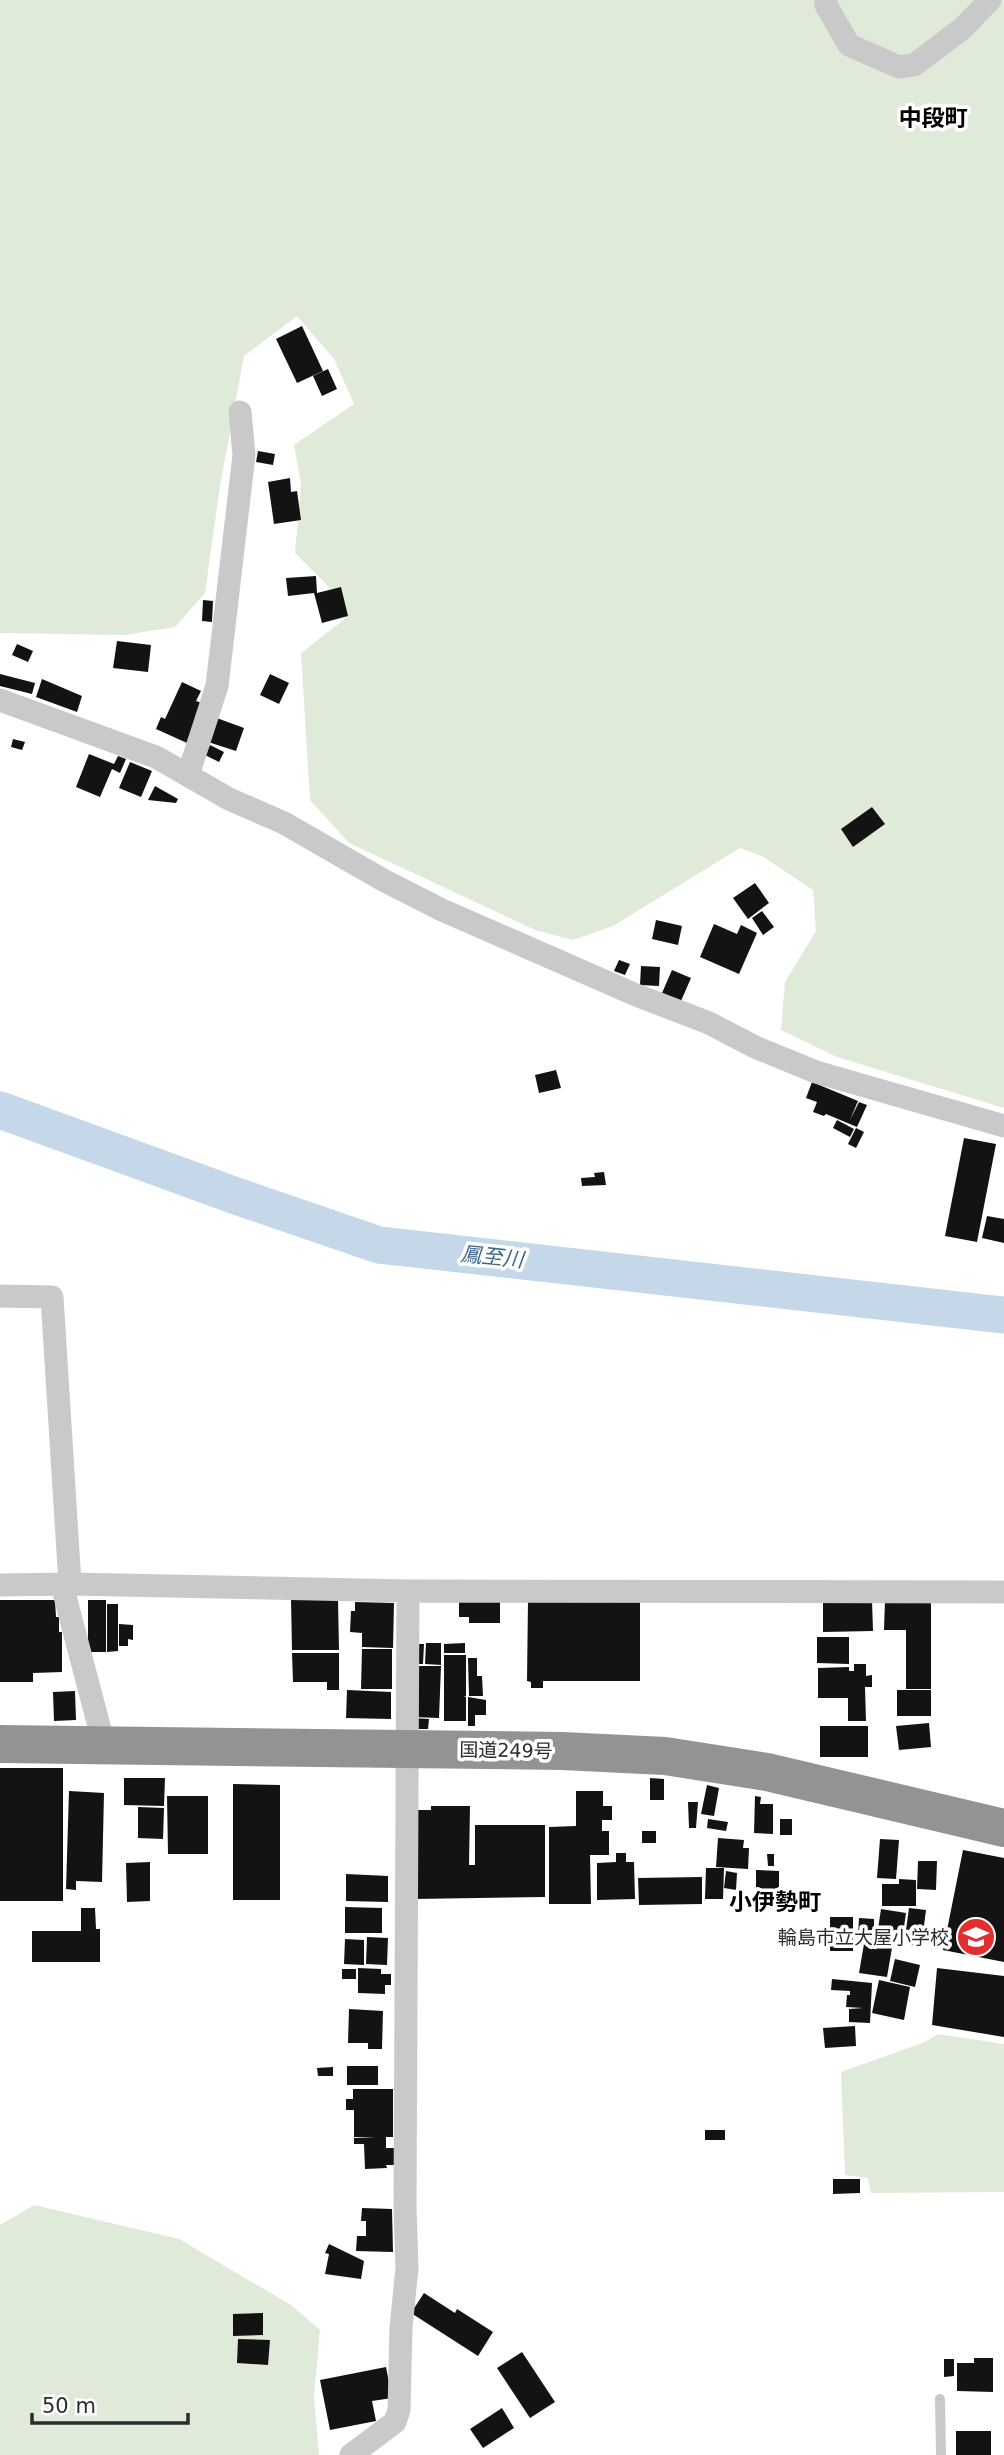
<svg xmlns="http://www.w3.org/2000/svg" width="1004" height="2455" font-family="'DejaVu Sans','Noto Sans JP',sans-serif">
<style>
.green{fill:#e0ead9}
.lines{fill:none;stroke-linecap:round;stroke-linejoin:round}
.river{stroke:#c5d8ea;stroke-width:37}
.building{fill:#131313}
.lane{stroke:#c9c9c9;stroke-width:10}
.street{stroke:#c9c9c9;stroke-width:23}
.highway{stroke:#939393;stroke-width:38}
.labels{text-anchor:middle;stroke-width:7;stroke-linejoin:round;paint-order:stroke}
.street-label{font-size:19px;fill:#2c2c2c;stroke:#fff}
.poi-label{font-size:19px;fill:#2c2c2c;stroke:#fff;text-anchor:end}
.water-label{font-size:21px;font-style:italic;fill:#3c668c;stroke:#fff}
.quarter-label{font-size:23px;font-weight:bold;fill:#000;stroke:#fff}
</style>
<rect width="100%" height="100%" fill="#fff"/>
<path class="green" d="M0,0H1004V1108L837,1057L781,1030L785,982L816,931L813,890L762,856L740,848L613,926L573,940L535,930L349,843L310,800L301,653L346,618L338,596L295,553L301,484L294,445L354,404L334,359L297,316L244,356L220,486L205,593L175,627L125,635L0,633Z
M938,2034L1004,2044V2192L871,2193L868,2178L845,2175L841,2072L925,2042Z
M34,2205L179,2239L291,2305L320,2330L314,2397L319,2455H0V2225Z"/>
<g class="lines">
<path class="river" d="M0,1110L236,1196L379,1245L1004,1315"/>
</g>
<path class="building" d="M302,326L323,371L297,383L276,339Z
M328,369L337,389L322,396L313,376Z
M258,451L275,454L273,465L256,462Z
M290,478L291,492L297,491L301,520L274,524L268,482Z
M316,576L317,593L341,587L348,616L322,623L314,593L288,596L286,578Z
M203,600L213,601L212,622L202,621Z
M117,641L151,645L148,672L113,668Z
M17,644L33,651L28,662L12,655Z
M0,674L35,683L32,694L0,686Z
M270,674L289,683L279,704L260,695Z
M42,679L82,696L77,712L36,697Z
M182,682L201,691L196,701L205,704L187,743L156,729L161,717L165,719Z
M214,717L244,728L236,751L205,741Z
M13,739L25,742L22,750L11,747Z
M210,745L224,752L219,762L205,755Z
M89,754L114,764L118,756L126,759L120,773L112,769L100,797L76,787Z
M130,762L152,771L141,797L119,788Z
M155,786L178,799L176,803L148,800Z
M872,807L885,824L853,847L841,829Z
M755,883L769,903L748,919L733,898Z
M762,911L774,927L763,935L752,918Z
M656,920L682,926L678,945L652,939Z
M714,924L737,934L741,925L757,933L739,974L700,957Z
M619,960L630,964L625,975L614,971Z
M641,966L660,967L659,986L640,985Z
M672,970L691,978L681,1001L662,993Z
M556,1070L561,1088L539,1093L535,1075Z
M812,1082L858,1101L850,1120L859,1102L867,1105L857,1127L826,1114L824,1116L813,1112L817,1102L806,1098Z
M837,1120L854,1129L850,1137L833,1128Z
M856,1128L864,1132L856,1148L848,1144Z
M964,1138L996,1144L977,1242L945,1236Z
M604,1172L606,1185L582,1186L581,1178L595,1177L594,1173Z
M987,1216L1004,1219V1243L982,1238Z
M291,1599H338L339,1650H292Z
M459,1599H500V1623H469V1617H459Z
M0,1600H55L56,1617H59V1632H62V1672L33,1673V1682H0Z
M88,1600H106V1652H88Z
M528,1600L640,1601V1681H543V1688H531V1682L527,1681Z
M872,1600L873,1631L823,1632V1601Z
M885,1600H931V1689H906V1630H884Z
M355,1602L394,1603L393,1648L362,1647V1633L350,1632L351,1611H355Z
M107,1604H118V1651L107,1652Z
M119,1624L133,1625V1640L128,1639V1646H119Z
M817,1637H849V1664L817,1663Z
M426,1643H441V1665L425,1664Z
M465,1643V1653H444V1644Z
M413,1644H424L423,1664H412Z
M362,1649H392V1689H361Z
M292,1653H339V1690H327V1682H293Z
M444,1655H466V1696H464L466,1697V1721H444Z
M468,1658H477V1676H482L483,1696H469Z
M854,1664H866V1676L872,1675V1687H865L866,1721H848V1698H818V1668L849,1667V1671H854Z
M414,1666H441L439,1718L413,1717Z
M347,1690L391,1692V1719L346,1718Z
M897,1690H931V1716H897Z
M75,1691L76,1720L54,1721L53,1692Z
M468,1697L486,1700V1715H475V1726H468Z
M413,1718L429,1719L428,1729H413Z
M929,1723L931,1747L899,1750L896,1726Z
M820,1726H868V1757H820Z
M0,1768H63V1901H0Z
M124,1778H165L164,1806L124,1805Z
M650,1778L664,1779V1800H650Z
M233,1784L280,1785V1900H233Z
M707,1785L719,1788L714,1816L701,1814Z
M69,1791L104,1793L102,1882L76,1881V1890L66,1889Z
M576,1791H603V1806H612V1820H602V1831H609V1855H590L591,1904H549V1827L576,1826Z
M167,1796H208V1854H168Z
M755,1796L761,1797L760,1804H773V1834L754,1833Z
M688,1802H698L696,1828H689Z
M431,1806H470L469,1865H475V1825H545V1897L414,1899L415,1810H431Z
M138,1807L164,1808L163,1839L138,1838Z
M708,1819L728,1822L726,1831L707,1828Z
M780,1819H792V1835H780Z
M642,1831H656V1843H642Z
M718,1838L744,1840L743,1848H749L748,1869L716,1867Z
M880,1839L899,1840L896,1879L877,1878Z
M963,1850L1004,1858V1962L943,1950Z
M616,1853H626V1862H634L635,1899L597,1900V1863L616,1862Z
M767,1854H774V1866H768Z
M918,1861H937L936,1890L917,1889Z
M150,1862V1901L127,1902L126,1863Z
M706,1868H724L723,1899H705Z
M756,1870L779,1871V1901L756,1900Z
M726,1871L737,1873L736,1890L724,1888Z
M346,1874L388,1876V1902L346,1901Z
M702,1877V1904L639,1905L638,1878Z
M899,1879L916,1880V1906H882V1884H899Z
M345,1907L382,1908V1933H345Z
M81,1908H95L96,1929H100V1962H32V1931H81Z
M909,1908L926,1910L923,1933L906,1930Z
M881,1909L906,1913L902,1941L877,1936Z
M830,1917H853V1951H830Z
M859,1918L874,1919V1938L858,1937Z
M905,1931L922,1935L920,1947L902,1943Z
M367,1937L388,1938L387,1965L366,1964Z
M865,1938L893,1942L887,1977L859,1973Z
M345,1939L364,1940V1965L344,1964Z
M895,1959L920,1965L915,1987L890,1981Z
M358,1968L381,1969V1974H391V1985H385V1994L358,1993Z
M937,1968L1004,1976V2037L932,2025Z
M342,1969H356V1979H342Z
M832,1979L872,1983L870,2023L849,2022V2009L863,2008L846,2007L847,1995H850V1991L831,1990Z
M879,1980L910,1987L904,2020L872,2013Z
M349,2009L383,2011L382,2049H368V2043H348Z
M855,2026L856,2046L825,2048L823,2028Z
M347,2066H378V2085H347Z
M333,2067V2076H318L317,2068Z
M353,2089H393V2137H386V2148H394L395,2165H386L387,2168L365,2169L364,2144H354V2138L376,2137H354V2110H346V2099H353Z
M705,2130H725V2140H705Z
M833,2179H860V2193L833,2194Z
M362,2208L392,2209L393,2252L356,2251L357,2236H366V2221H361Z
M329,2244L364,2261L361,2279L325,2274L329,2254L325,2253Z
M424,2293L455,2313L457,2309L493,2332L478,2356L411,2313Z
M263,2313V2335L233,2336V2314Z
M238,2339L270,2340L268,2365L237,2363Z
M522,2352L555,2402L530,2418L497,2368Z
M974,2358H993V2392L957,2391V2363H974Z
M944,2359H954V2376L944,2377Z
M386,2367L392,2398L372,2401L376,2421L330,2430L320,2380Z
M502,2408L514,2428L483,2448L470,2429Z
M956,2431H991V2455H956Z"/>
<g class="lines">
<path class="lane" d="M940,2399L941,2455"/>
<path class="street" d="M826,0V5L849,45L899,67L914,65L963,28L990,0
M0,700L156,757L229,799L284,823L383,880L442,910L636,995L709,1023L755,1047L816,1072L1004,1126
M188,775L217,686L244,455L240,412
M0,1296L52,1297L70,1584
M0,1585L70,1584L408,1591L1004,1592
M62,1585L104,1745
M351,2455L395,2422L399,2410L401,2328L407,2268L405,2206L408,1591"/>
<path class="highway" d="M0,1744L562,1751L665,1756L767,1772L1004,1828"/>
</g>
<defs>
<symbol id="school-disc" viewBox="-11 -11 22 22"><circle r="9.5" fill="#e22e2e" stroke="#fff"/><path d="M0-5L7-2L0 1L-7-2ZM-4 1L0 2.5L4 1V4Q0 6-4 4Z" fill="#fff"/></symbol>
</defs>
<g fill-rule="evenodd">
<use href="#school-disc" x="954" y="1915" width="44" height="44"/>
</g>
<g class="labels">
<g class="street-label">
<text transform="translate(506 1750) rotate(1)" y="7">国道249号</text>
</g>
<g class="poi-label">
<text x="949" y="1944">輪島市立大屋小学校</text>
</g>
<g class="water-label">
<text transform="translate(492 1257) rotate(6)" y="7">鳳至川</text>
</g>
<g class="quarter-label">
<text x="933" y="126">中段町</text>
<text x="775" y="1910">小伊勢町</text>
</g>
</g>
<path d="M32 2413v10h156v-10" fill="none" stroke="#2c2c2c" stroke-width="3.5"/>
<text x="42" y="2413" font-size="21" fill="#2c2c2c" stroke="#ffffff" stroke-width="5" paint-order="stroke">50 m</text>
</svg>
